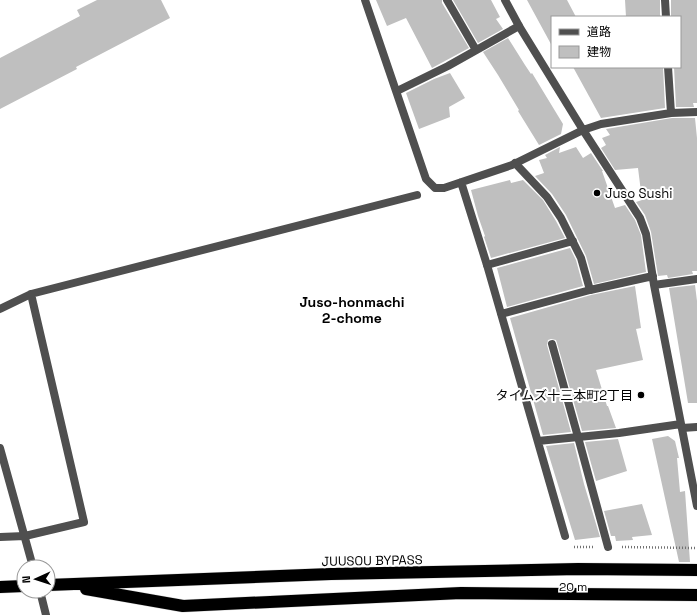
<svg xmlns="http://www.w3.org/2000/svg" width="697" height="615" font-family="'Space Grotesk','Noto Sans JP',sans-serif">
<style>
.building{fill:#bfbfbf}
.lines{fill:none;stroke-linecap:round;stroke-linejoin:round}
.highway-casing{stroke:#dbdbdb;stroke-width:13}
.path{stroke:#717171;stroke-width:2.5;stroke-dasharray:1 2;stroke-linecap:butt}
.lane{stroke:#4f4f4f;stroke-width:8}
.street{stroke:#4f4f4f;stroke-width:8}
.highway{stroke:#000;stroke-width:12}
.poi-dot{fill:#000;stroke:#fff;stroke-width:1.5}
.labels{text-anchor:middle;stroke-width:4;stroke-linejoin:round;paint-order:stroke}
.poi-label{font-size:13px;fill:#000;stroke:#fff;text-anchor:start}
.street-label{font-size:13px;fill:#000;stroke:#fff}
.neighbourhood-label{font-size:14px;font-weight:bold;fill:#000;stroke:#fff}
</style>
<rect width="100%" height="100%" fill="#fff"/>
<path class="building" d="M97,0H161L170,18L76,67L77,69L0,109V58L80,16L77,10Z
M376,0H442V3L469,48L432,68L406,18L387,26Z
M453,0H491L500,17L496,19L503,29L478,43Z
M527,0H567L576,17H552V46Z
M625,0H660V17H626Z
M671,0H697V103H693L694,107H676L674,67H680V17H671Z
M508,38L525,65L531,74L532,73L563,124L561,134L539,145L518,111L519,110L498,75L483,52Z
M573,67H663L665,108L601,118Z
M450,73L465,98L449,107L450,117L419,129L406,93L434,79Z
M672,118H695L697,138V271H692L693,274L668,278L667,275L658,276L651,232L645,215L636,202L642,200L638,168L615,170L601,148L606,145L602,138L610,135L606,129Z
M560,147L559,153L576,147L583,158L591,153L603,171H602L615,208L625,205L635,220L641,235L646,272L594,284L586,256L566,215L552,194L535,176L544,173L539,160L547,158L545,155Z
M510,180L511,183L523,180L543,200L556,221L565,238L491,258L484,237L485,236L478,216L471,190Z
M570,248L576,260L583,286L507,307L497,268Z
M695,285L697,301V403H688L669,288Z
M635,286L641,328L636,329L643,360L596,370L607,406H608L616,428L582,431L557,343L556,340L551,339L548,340L547,345L571,432L543,435L510,318L591,295Z
M668,436L675,441L679,458H677L680,492L685,491L690,562H679L652,439Z
M618,439L627,471L596,481L585,442Z
M574,443L584,484L600,537L575,540L546,446Z
M642,504L652,535L632,537L633,540L616,541L615,536H611L604,511Z"/>
<g class="lines">
<defs>
<path id="highway" d="M48,585L331,574L578,569L697,570
M0,587L24,586
M86,589L183,606L461,593L697,595"/>
</defs>
<use href="#highway" class="highway-casing"/>
<path class="path" d="M574,547H595
M622,547L697,548"/>
<path class="lane" d="M447,0L476,50
M397,91L448,66L519,26
M515,163L547,197L561,218L581,258L590,290
M487,265L573,241
M0,309L31,294L417,195
M552,344L578,437L608,547
M0,448L33,567
M0,537L25,536L84,522L31,294
M40,591L46,615"/>
<path class="street" d="M365,0L426,179L435,188H444L512,165L583,130L601,124L671,113L697,112
M505,0L519,26L583,130L640,218L646,234L654,285L697,506
M665,0L666,17
M668,67L671,113
M461,182L487,265L565,536
M654,285L697,279
M501,314L590,290L653,276
M682,428L697,427
M538,441L619,433L681,424"/>
<use href="#highway" class="highway"/>
</g>
<g class="poi-dot">
<circle cx="597" cy="193" r="4"/>
<circle cx="641" cy="395" r="4"/>
</g>
<g class="labels">
<g class="poi-label">
<text x="605" y="198">Juso Sushi</text>
<text x="633" y="400" text-anchor="end">タイムズ十三本町2丁目</text>
</g>
<g class="street-label">
<text transform="translate(372 560) rotate(-1)" y="5">JUUSOU BYPASS</text>
</g>
<g class="neighbourhood-label">
<text x="352" y="307">Juso-honmachi<tspan x="352" dy="16">2-chome</tspan></text>
</g>
</g>
<rect x="551" y="16" width="130" height="52" fill="#ffffff" stroke="#999999"/>
<rect x="559" y="29" width="20" height="6" fill="#4f4f4f" stroke="#999999"/>
<text x="587" y="36" font-size="12" fill="#000000">道路</text>
<rect x="559" y="46" width="20" height="12" fill="#bfbfbf" stroke="#999999"/>
<text x="587" y="56" font-size="12" fill="#000000">建物</text>
<g transform="translate(36 579) rotate(267)"><circle r="19" fill="#ffffff" stroke="#999999"/>
<path d="M0-3L7 15L0 10L-7 15Z" fill="#000000"/>
<text y="-6" font-size="11" font-weight="bold" text-anchor="middle" fill="#000000">N</text>
</g>
<path d="M553 591v6h62v-6" fill="none" stroke="#000000" stroke-width="2"/>
<text x="559" y="591" font-size="12" fill="#000000" stroke="#ffffff" stroke-width="3" paint-order="stroke">20 m</text>
</svg>
